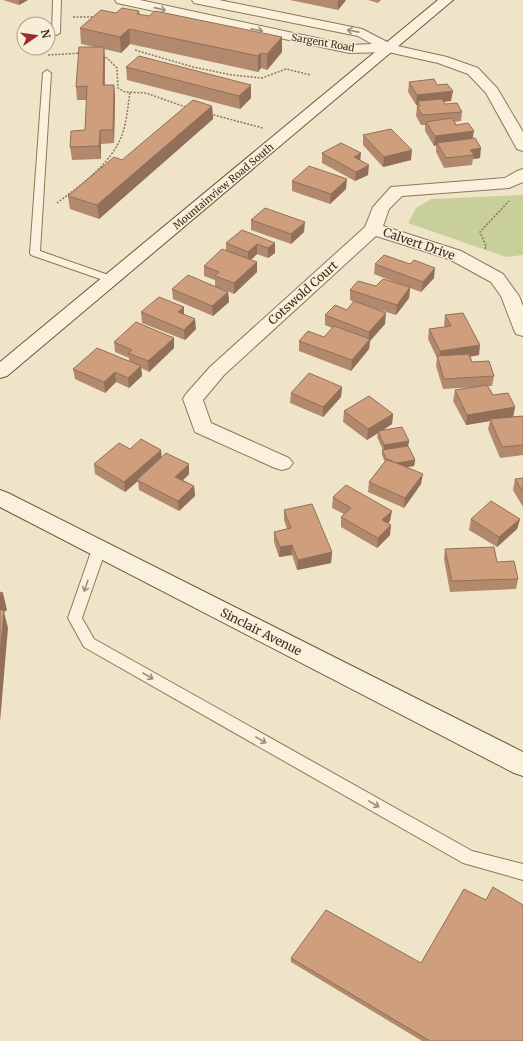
<svg xmlns="http://www.w3.org/2000/svg" width="523" height="1041" font-family="Merriweather,serif">
<style>
.green{fill:#c9cf9b}
.lines{fill:none;stroke-linecap:round;stroke-linejoin:round}
.lane-casing{stroke:#8d765c;stroke-width:2}
.street-casing{stroke:#8d765c;stroke-width:2}
.secondary-casing{stroke:#6f573f;stroke-width:2}
.path{stroke:#8d765c;stroke-width:1.5;stroke-dasharray:2 1.5;stroke-linecap:butt}
.lane{fill:#faf1dc;fill-rule:evenodd}
.street{fill:#faf1dc;fill-rule:evenodd}
.secondary{fill:#faf1dc;fill-rule:evenodd}
.wall{fill:#b2896c}
.shaded-wall{fill:#916f58}
.building{fill:#cf9f7d;stroke:#916f58}
.oneway{stroke:#9c907e}
.labels{text-anchor:middle;stroke-width:3;stroke-linejoin:round;paint-order:stroke}
.far-street-label{font-size:10px;fill:#3d2e20;stroke:#f7eed8}
.street-label{font-size:12px;fill:#3d2e20;stroke:#f7eed8}
</style>
<rect width="100%" height="100%" fill="#f0e4c8"/>
<path class="green" d="M523,195V255L506,257L408,223L416,208L431,199Z"/>
<g class="lines">
<defs>
<path id="lane" d="M53,0H61L60,33L56,35L52,33Z
M47,70L51,73L40,251L114,277L115,279L114,281H106L31,255L30,253L43,73Z
M99,544L104,545L106,549L82,618L94,639L472,851L523,864V880L463,863L84,647L68,618L92,549L94,545Z"/>
<path id="street" d="M115,0H140L349,45L372,44L358,36L199,4L194,3L192,0H219L362,29L393,45L447,57L478,68L497,88L523,132V151L517,149L486,93L468,74L438,63L388,52L349,53L117,3Z
M523,169V182L509,188L402,196L389,209L383,226L461,251L503,274L519,296L523,306V336L516,334L514,330L501,296L491,282L449,259L376,236L224,375L203,400L211,423L289,458L293,463L289,468L282,470L275,468L195,432L183,399L186,394L210,367L365,227L373,207L391,187L505,178L517,171Z"/>
<path id="secondary" d="M438,0H453L7,376L0,378V362Z
M0,490L8,493L523,752V776L514,773L0,507Z"/>
</defs>
<use href="#lane" class="lane-casing"/>
<use href="#street" class="street-casing"/>
<use href="#secondary" class="secondary-casing"/>
<path class="path" d="M73,17H96
M135,50L193,67L232,75L262,78L286,69L311,75
M48,55L82,53
M102,57L107,58L117,68L118,88L125,92L146,93L188,108
M210,114L263,128
M57,203C82,184 113,163 123,132C127,119 128,105 130,92
M485,249L486,246L480,232L509,201"/>
<use href="#lane" class="lane"/>
<use href="#street" class="street"/>
<use href="#secondary" class="secondary"/>
</g>
<path class="wall" d="M3,0H28L19,5Z
M290,0H346L338,10Z
M368,0H381L378,3Z
M139,11L140,15L282,52L267,70L261,68L258,72L130,44L121,53L104,49L105,60V85H114L115,98L114,143L101,144V159L72,160L70,147L85,130L87,100H77L76,87L95,47L81,44L80,28L116,13Z
M126,67L251,85V98L240,109L127,80Z
M409,82L437,85L451,101L444,102L445,104L462,112L461,121L455,122L456,125L473,139L480,158L473,159L472,165L444,168L436,152V145L434,146L425,131V125H421L416,116L417,106H418V105H416L408,92Z
M212,106L213,119L99,219L70,209L68,196L122,160Z
M363,135L411,160L383,167L363,145Z
M322,153L368,175L355,181L322,163Z
M292,181L346,189L330,204L292,191Z
M251,220L304,232L291,244L251,230Z
M226,243H275V253L268,258L257,254L251,260L257,262V272L234,294L220,288L228,292L229,302L213,316L173,299L172,289L215,286V280L204,276V266L226,251Z
M375,264L434,278L421,292L410,288L409,298L396,315L363,305L385,324L370,341L369,349L351,371L299,351V341L324,337L332,328L325,325V315L347,310L354,302L350,300V290L399,284L374,274Z
M184,307V315L196,329L185,340L142,323L141,312Z
M445,315L479,355L470,357L472,362L494,376L492,386H488L493,395L515,407L513,417L523,416V455L500,458L488,429L490,421L466,425L453,401L455,390L476,387L443,389L436,366L437,358L428,339L429,329L445,327L444,325Z
M174,338V348L149,372L141,368L142,376L129,388L116,382L105,393L75,379L73,369L129,361V358L115,352L114,342Z
M342,387L341,397L323,417L290,403L291,393Z
M344,411L393,414L392,424L382,431L409,441L408,446L415,460L414,466L406,467L421,484L404,508L368,492L369,482L385,462L382,455V450H383L377,437L378,433L367,440L343,422Z
M130,449L161,457L189,474L183,480L194,486L195,496L179,511L139,490L138,481L125,492L95,474L94,464Z
M523,478V507L513,490L515,479Z
M333,497L390,521L388,523L390,535L377,548L341,527V517L344,514L332,508Z
M284,510L332,552L331,563L297,570L292,555L279,557L274,542V532L287,529L284,520Z
M471,519H520L517,529L497,547L469,530Z
M445,549L497,562L518,579L516,589L450,592L444,559Z
M486,900L523,1041H422L291,962V958L421,963Z"/>
<path class="shaded-wall" d="M19,0H28L19,5Z
M339,0H346L338,10V1Z
M129,29L130,44L121,53L120,37Z
M282,37V52L267,70V54Z
M104,47L105,60L104,98L103,85Z
M261,53V68L258,72V56Z
M114,85L115,98L114,143L113,130Z
M251,85V98L240,109L239,96Z
M453,91L451,101L420,104L418,101V105H416L417,95Z
M212,106L213,119L99,219L97,205Z
M100,130L101,144V159L99,146Z
M474,131L472,141L437,143V145L434,146L435,136Z
M481,148L480,158L473,159L474,155L470,150Z
M412,150L411,160L383,167L384,157Z
M361,153L360,163L354,157Z
M369,165L368,175L355,181L356,172Z
M347,179L346,189L330,204L331,194Z
M305,222L304,232L291,244V234Z
M275,243V253L268,258V248Z
M257,244V254L248,262V252Z
M257,262V272L234,294V283Z
M435,268L434,278L421,292L423,282Z
M410,287L409,298L396,315L397,305Z
M228,292L229,302L213,316L212,306Z
M184,307V317L178,312Z
M386,313L385,324L370,341L369,349L351,371L352,360L369,340V332Z
M195,319L196,329L185,340L184,330Z
M174,338V348L149,372L148,361Z
M480,345L479,355L439,361L440,351Z
M141,366L142,376L129,388L128,378Z
M115,372L116,382L105,393L104,382Z
M342,387L341,397L323,417V407Z
M515,407L513,417L490,419V421L466,425L467,415Z
M393,414L392,424L378,433V431V433L367,440L368,429Z
M409,441L408,446L384,451V445Z
M161,450L162,461L137,480L138,481L125,492L124,482Z
M415,460L414,466L388,470L389,464Z
M189,464V474L176,487L175,477Z
M423,474L421,484L404,508L405,498Z
M194,486L195,496L179,511L178,501Z
M392,511L390,521L381,530L382,520Z
M520,519L517,529L497,547L499,537Z
M391,525L390,535L377,548L378,538Z
M292,545V555L279,557L280,547Z
M332,552L331,563L297,570L298,560Z
M3,593L7,610L4,612L8,628L0,722V595Z"/>
<path class="building" d="M122,8L139,11L137,14L149,16L155,11L282,37L267,54L261,53L258,56L129,29L120,37L80,28L101,10L116,13Z
M79,47H104L103,85H114L113,130H100L99,146L70,147L71,131L85,130L87,86L76,87Z
M139,56L251,85L239,96L126,67Z
M434,79L437,85L447,84L453,91L417,95L409,82Z
M442,99L445,104L457,103L462,112L422,115L417,106H420L418,101Z
M193,100L212,106L97,205L68,196L114,157L122,160Z
M452,118L456,125L468,123L474,131L435,136L426,122Z
M391,129L412,150L384,157L363,135Z
M475,138L481,148L470,150L474,155L446,158L437,143Z
M341,143L361,153L354,157L369,165L356,172L322,153Z
M309,166L347,179L331,194L292,181Z
M265,208L305,222L291,234L251,220Z
M242,230L275,243L268,248L257,244L248,252L226,243Z
M222,249L257,262L234,283L215,276L219,272L204,266Z
M384,255L410,264L414,260L435,268L423,282L375,264Z
M188,275L228,292L212,306L172,289Z
M383,279L410,287L397,305L350,290L358,281L376,286Z
M159,297L184,307L178,312L195,319L184,330L141,312Z
M354,301L386,313L369,332L325,315L335,305L347,310Z
M463,313L480,345L440,351L429,329L451,326L445,315Z
M136,322L174,338L148,361L128,353L132,350L114,342Z
M334,326L370,339L352,360L299,341L308,331L324,337Z
M97,348L141,366L128,378L115,372L104,382L73,369Z
M469,354L472,362L489,361L494,376L444,379L437,356Z
M309,373L342,387L323,407L291,393Z
M487,385L493,395L508,393L515,407L467,415L455,390Z
M369,396L393,414L368,429L344,411Z
M523,416V445L502,447L490,419Z
M402,427L409,441L384,445L378,431Z
M141,439L161,450L124,482L94,464L119,443L130,449Z
M408,446L415,460L397,463L387,460L382,450Z
M166,453L189,464L175,477L194,486L178,501L137,480Z
M387,459L423,474L405,498L369,482Z
M523,478V492L515,479Z
M346,485L392,511L382,520L391,525L378,538L341,517L351,508L333,497Z
M491,501L520,519L499,537L471,519Z
M312,504L332,552L298,560L292,545L280,547L274,532L291,528L284,510Z
M494,547L497,562L514,561L518,579L452,581L445,549Z
M0,592L3,593L0,595Z
M0,609L4,611L0,655Z
M493,887L523,905V1041H430L291,958L326,910L421,963L464,889L486,900Z"/>
<defs><path id="oneway-shaft" d="M-6 0H5M1.5-3L5.5 0L1.5 3" fill="none" stroke-width="1.6" stroke-linecap="round" stroke-linejoin="round"/></defs>
<g class="oneway">
<use href="#oneway-shaft" transform="translate(160 9) rotate(13)"/>
<use href="#oneway-shaft" transform="translate(257 30) rotate(11)"/>
<use href="#oneway-shaft" transform="translate(353 31) rotate(-169)"/>
<use href="#oneway-shaft" transform="translate(86 586) rotate(109)"/>
<use href="#oneway-shaft" transform="translate(148 676) rotate(30)"/>
<use href="#oneway-shaft" transform="translate(261 740) rotate(30)"/>
<use href="#oneway-shaft" transform="translate(374 804) rotate(30)"/>
</g>
<g class="labels">
<g class="far-street-label">
<text transform="translate(323 42) rotate(10)" y="4">Sargent Road</text>
<text transform="translate(223 186) rotate(-40)" y="4">Mountainview Road South</text>
</g>
<g class="street-label">
<text transform="translate(419 244) rotate(19)" y="4">Calvert Drive</text>
<text transform="translate(303 293) rotate(-42)" y="4">Cotswold Court</text>
<text transform="translate(261 632) rotate(27)" y="4">Sinclair Avenue</text>
</g>
</g>
<g transform="translate(36 36) rotate(77)"><circle r="19" fill="#f7eed8" stroke="#ada18e"/>
<path d="M0-3L7 15L0 10L-7 15Z" fill="#9e2a2b"/>
<text y="-6" font-size="11" font-weight="bold" text-anchor="middle" fill="#3d2e20">N</text>
</g>
</svg>
